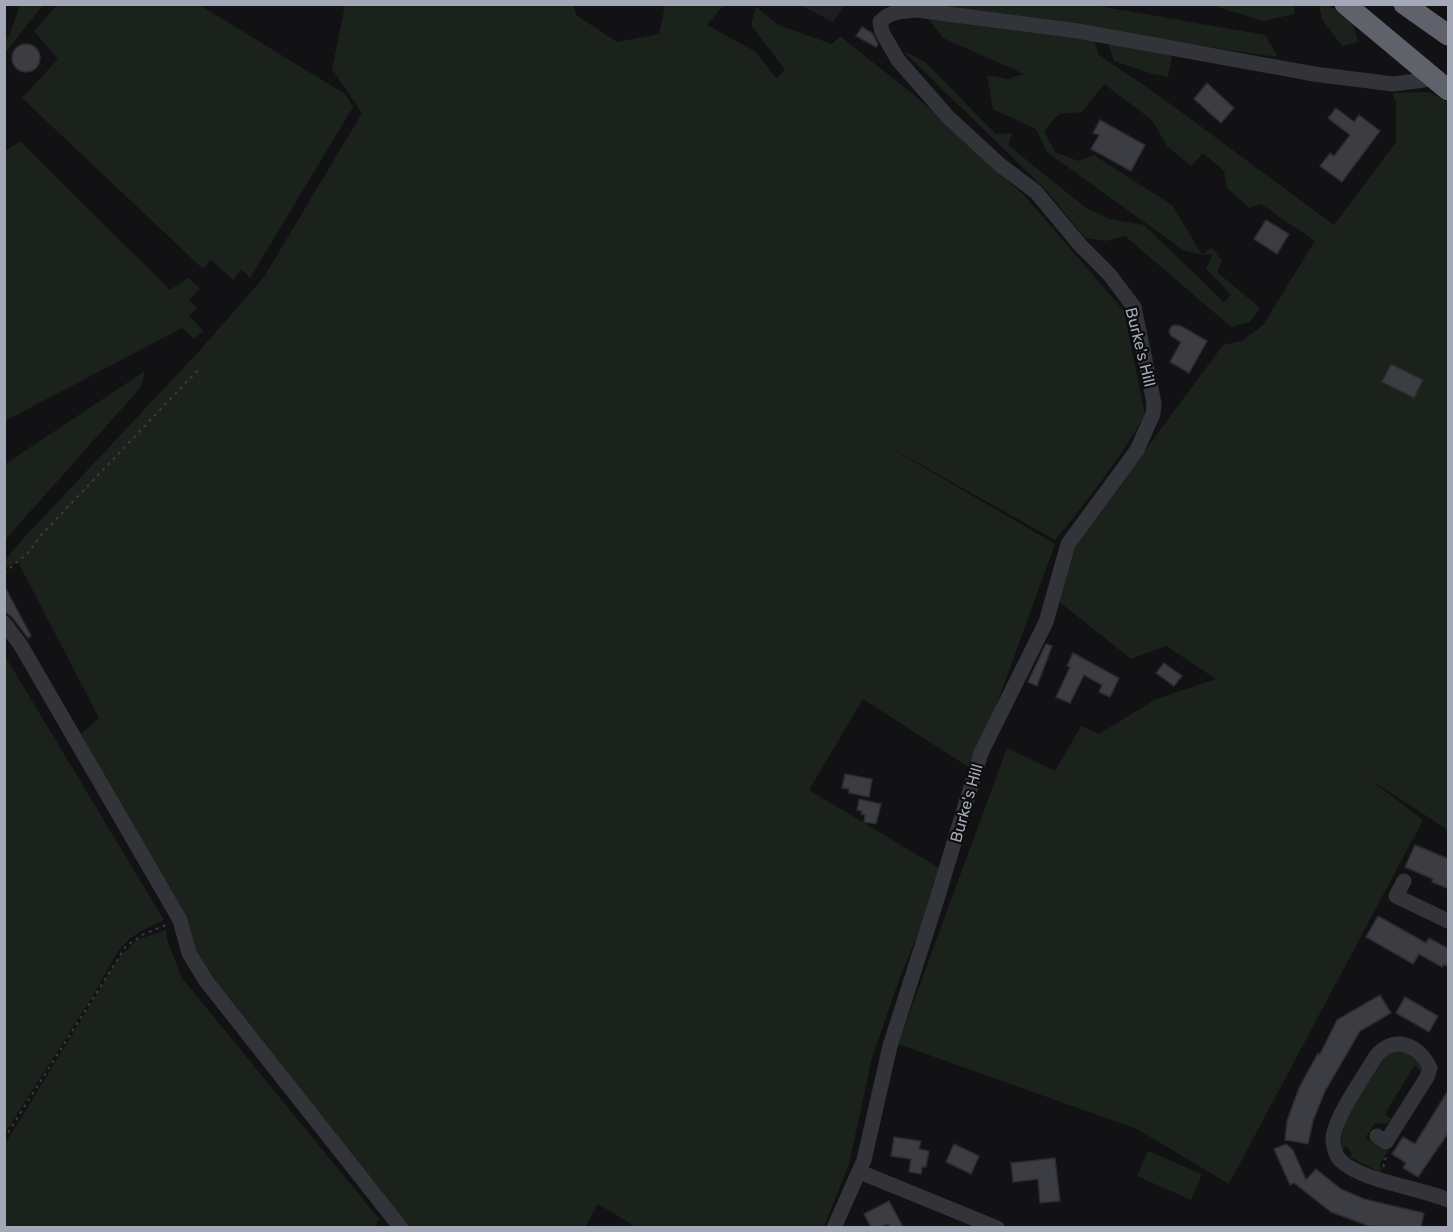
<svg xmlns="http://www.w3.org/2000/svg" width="1453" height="1232" font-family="Rubik,sans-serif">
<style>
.built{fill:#1e1e21}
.green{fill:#1a221b}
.building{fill:#3c3d42;stroke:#2c2c30;stroke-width:1.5}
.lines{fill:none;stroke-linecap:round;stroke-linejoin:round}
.path{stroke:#393b41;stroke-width:2;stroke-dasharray:3 4.5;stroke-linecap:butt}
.minor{stroke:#333439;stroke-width:15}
.highway{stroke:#5f626b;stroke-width:21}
.labels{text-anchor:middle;stroke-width:4.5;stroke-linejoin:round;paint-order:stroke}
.street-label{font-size:16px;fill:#a3a9b6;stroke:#0d0d0f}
</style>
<rect width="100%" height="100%" fill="#121214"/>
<path class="built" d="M800,5H845L833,22Z"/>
<path class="green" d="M198,4L345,94L353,107L250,278L241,269L233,280L211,260L203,269L22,98L58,59L34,31L57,5Z
M20,5H43L5,53V41L9,36Z
M345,5H574L576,15L617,42L659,34L665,5H727L721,8L707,25L756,52L776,78L785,70L751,25L756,7L778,25L832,44L840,36L919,99L1024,195L1124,311L1145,415C1119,460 1088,500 1055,540L877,440L1055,544L973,770L863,699L809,790L944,871L900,977L872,1058L849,1164L824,1227H636L598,1204L585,1227H401L189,955L181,919L78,737L99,718L18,562L5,568L4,561L21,541L201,349L264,277L362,113L332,69Z
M920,5H1094L1265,35L1278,57Z
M1211,5H1295L1294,14L1263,21Z
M1319,5H1328L1353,23L1358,42L1342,46L1322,19Z
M925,15L1094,39L1098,54L1165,100L1334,225L1396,142V103L1393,93L1429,92L1448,102V830L1371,780L1423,820L1229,1184L1137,1129L898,1044L1007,748L1055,771L1081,726L1099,734L1156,699L1216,679L1166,646L1131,659L1058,601L1072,549L1223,345L1242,341L1263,325L1315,241L1261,204L1249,208L1227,188L1224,171L1203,153L1191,166L1167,146L1152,120L1104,84L1082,112L1059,114L1044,131L1055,152L1078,161L1094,155L1173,206L1202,255L1212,248L1222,261L1217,272L1260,308L1250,322L1231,327L1125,236L1105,241L1085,238L1048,192L903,51L924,61L996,134L1012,133L1008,145L1086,208L1110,219L1144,225L1224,302L1231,295L1206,268L1213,254L1202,255L1183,250L1047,152L1036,129L993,109L987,75L1007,79L1024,74L943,38Z
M1108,43L1172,56L1168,77L1153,74L1114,61Z
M20,141L170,290L188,278L200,288L189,301L198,308L189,315L203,331L194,339L182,328L5,421V151Z
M145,371L141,387L5,540V464Z
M5,656L164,920L141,931L129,939L117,953L92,997L5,1133Z
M166,930L167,940L182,978L379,1219L375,1227H5V1144L119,958L136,940Z
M1403,1050L1423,1064L1421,1071L1414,1066L1385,1114L1392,1119L1386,1124L1375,1123L1365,1138L1388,1151L1380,1164L1381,1173L1350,1157L1352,1154L1346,1146L1342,1149C1335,1122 1371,1076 1385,1053Z
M1148,1151L1202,1174L1191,1200L1137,1176Z"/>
<path class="building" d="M862,27L872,33L878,44L876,47L856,36Z
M12 58a14 14 0 1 1 28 0a14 14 0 1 1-28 0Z
M1207,83L1234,108L1221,123L1194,99Z
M1336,108L1354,122L1359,115L1380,131L1342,182L1320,166L1330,153L1334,156L1350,135L1328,118Z
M1100,120L1145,145L1131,171L1091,149L1099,135L1093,133Z
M1266,220L1289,234L1277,254L1254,239Z
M1174,325L1181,326L1207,341L1189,373L1170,362L1181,342L1171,336L1169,331L1171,327Z
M1391,364L1423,380L1414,398L1382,382Z
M4,585L31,636L28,638L12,617L4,611Z
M1046,644L1052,646L1037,686L1028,682Z
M1073,653L1119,678L1110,697L1099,692L1102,685L1084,675L1070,703L1056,697L1070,667L1067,666Z
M1164,663L1182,676L1174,686L1156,673Z
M845,774L872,779L869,797L849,793V789L842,788Z
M859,799L881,804L876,824L864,822L865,815L861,814L862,811L857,810Z
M1415,845L1449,859V889L1432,882L1433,879L1405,867Z
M1378,916L1426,943L1429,938L1449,949V967L1444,964L1442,967L1419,954L1413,964L1366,937Z
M1380,995L1391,1013L1360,1031L1325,1091L1313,1121L1308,1144L1285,1140L1287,1121L1299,1088L1318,1053L1320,1054L1337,1020Z
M1405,997L1438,1016L1429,1032L1396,1013Z
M1449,1089V1132L1418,1177L1403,1168L1406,1163L1392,1154L1403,1137L1415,1144Z
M894,1137L921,1141L919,1149L929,1151L926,1167H922L921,1174L909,1172L911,1159L891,1156Z
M954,1144L979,1156L971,1174L946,1162Z
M1286,1144L1293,1150L1306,1180L1316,1169L1341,1189L1364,1199L1424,1213L1421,1227L1369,1226L1331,1212L1294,1183L1290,1185L1274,1149Z
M1055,1158L1060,1201L1040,1203L1038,1179L1013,1182L1011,1163Z
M889,1201L903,1227H890L888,1224L881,1227H871L864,1214Z"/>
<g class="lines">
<path class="path" d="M4,573L28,553L43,533L198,370
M4,1139L126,946L144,934L166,925
M1384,1167L1383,1163L1387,1156"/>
<path class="minor" d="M4,623L20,644L180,920L189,953L206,981L401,1228
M1404,881L1396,896L1448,921
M1377,1136L1386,1142L1427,1077L1430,1068C1419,1045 1394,1034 1376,1056C1364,1076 1335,1117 1333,1138C1333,1145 1335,1155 1340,1160C1362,1182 1419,1187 1448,1200
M860,1172L997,1228
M834,1228L864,1160L890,1046L938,896L981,753L1046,622L1068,544L1137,450L1153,414L1154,403L1134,307L1109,274L1081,246L1036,192L999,164L948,117L898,60L882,32L880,22C889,11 904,11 917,10L1078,31L1314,74L1393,84L1424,80L1428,75"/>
<path class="highway" d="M1345,4L1448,90
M1404,4L1448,35"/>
</g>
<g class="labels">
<g class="street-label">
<text transform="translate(1141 347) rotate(76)" y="6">Burke's Hill</text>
<text transform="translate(966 803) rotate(-74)" y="6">Burke's Hill</text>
</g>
</g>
<rect width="1453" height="1232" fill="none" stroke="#a3a9b6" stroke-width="12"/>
</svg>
